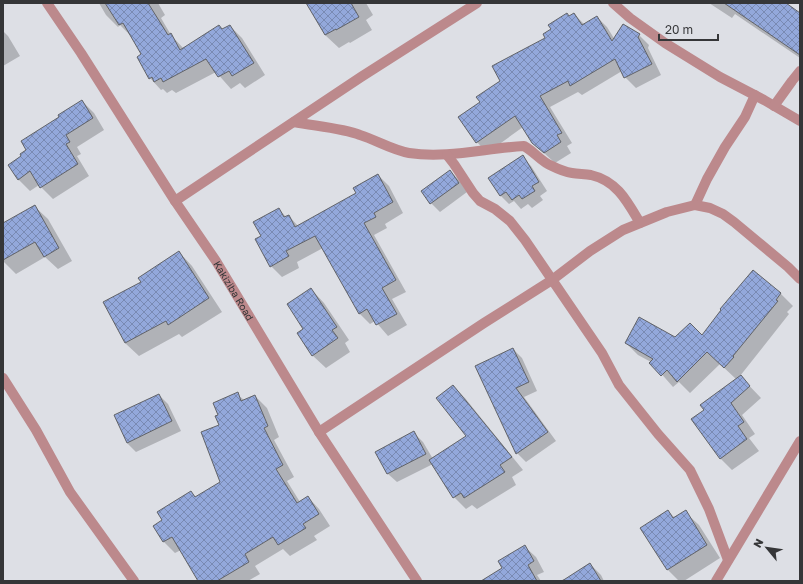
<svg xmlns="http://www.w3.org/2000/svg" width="803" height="584" font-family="'Golos Text',sans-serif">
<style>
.shadow{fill:#0003}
.building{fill:url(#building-cross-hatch);stroke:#616368}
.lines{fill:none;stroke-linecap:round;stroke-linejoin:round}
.minor{stroke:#bc898c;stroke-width:10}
.labels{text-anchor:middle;stroke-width:3;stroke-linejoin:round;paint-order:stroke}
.street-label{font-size:10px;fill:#353638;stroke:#dddfe5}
</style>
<defs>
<pattern id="building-cross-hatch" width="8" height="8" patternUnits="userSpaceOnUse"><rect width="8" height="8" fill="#93a8db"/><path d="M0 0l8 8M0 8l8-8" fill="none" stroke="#798ab3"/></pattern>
</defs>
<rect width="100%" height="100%" fill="#dddfe5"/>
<path class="shadow" d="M99,3H158L165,15L161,18L171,35L184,49L219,26L223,30L230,26L242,38L265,75L245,88L240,83L231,89L216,72L176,93L172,90L167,93L163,89L161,90L150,78L142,55L132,37L120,25L118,27L106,15Z
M307,3H366L373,15L366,20L372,30L350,43L349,42L339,48L325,35Z
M709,3H784L800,14V58L735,14L732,18Z
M574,14L584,24L597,17L607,27L615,40L639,35L649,45L648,48L661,75L636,88L625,77L622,71L582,95L578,92L550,107L572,143L567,146L571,153L555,163L533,143L523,127L487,153L477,142L481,102L501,81L569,17Z
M3,31L8,36L20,56L3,66Z
M82,101L94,113L104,130L77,147L81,154L77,156L89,176L53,199L39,185L30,191L18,179L22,156L61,118Z
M522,157L531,166L547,191L540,196L543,200L532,208L528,204L521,209L514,201L509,204L500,195Z
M450,171L459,180L467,192L440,212L431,203Z
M378,175L389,186L403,213L385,224L387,228L374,235L406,292L392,299L407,325L388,336L375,321L370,324L359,313L323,248L297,262L299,268L282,277L271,266L262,236L279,209L286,217L289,216L298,226L357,193Z
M34,206L48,219L72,261L58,269L45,257L16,274L3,261V224Z
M179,252L192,266L222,312L182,337L179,334L139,356L125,343L142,282Z
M753,271L781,294L793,306L787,312L789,314L740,376L761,398L742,415L755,434L749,438L759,451L732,470L720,458L705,410L736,379L720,364L690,393L679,382L673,387L651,362L638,355L626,343L702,336Z
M311,289L324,303L349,340L345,343L350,352L326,368L312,355L304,330Z
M513,349L522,358L537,391L524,397L556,441L526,462L517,453Z
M453,386L465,398L523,470L512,477L516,485L477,509L472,505L466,509L454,497L433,464L397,482L388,474L414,433L423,442L433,459L468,437Z
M237,394L244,400L255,396L267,408L279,437L274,440L294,477L287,481L300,502L308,497L319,509L330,526L314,536L317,540L290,556L283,549L255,566L260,574L248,581H199L181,550L175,553L164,542V521L191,492L196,497L221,483V426Z
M159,395L168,404L181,431L136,452L127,443Z
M668,511L675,518L685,512L699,525L720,558L684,581H679L668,570L641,528Z
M525,547L536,557L544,572L537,575L541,581H503L504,568Z
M590,564L601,575L604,581H560L564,579L565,580Z"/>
<path class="building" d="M105,3H148L168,35L171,33L180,50L219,25L222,29L230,25L254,63L232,76L229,71L218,77L206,59L163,82L161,78L154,82L152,77L149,79L137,57L141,54L123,23L119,25Z
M306,3H351L359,17L336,30V29L325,35Z
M724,3H786L800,13V55Z
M567,13L569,16L574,13L582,25L597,16L612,41L623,24L640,34L638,37L652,64L624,78L615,59L570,86L568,81L540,96L562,133L557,135L561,142L544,153L532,143L515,116L476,143L458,117L480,102L476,97L500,81L492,66L545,38L543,34L551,29L548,25Z
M82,100L93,118L66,135L70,142L66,144L78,164L40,188L30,171L18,180L8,165L21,156L20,154L26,150L21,141L59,117L58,115Z
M523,155L539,182L532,186L535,191L522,199L519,195L512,200L506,192L500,196L488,178Z
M450,170L459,183L430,204L421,191Z
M378,174L393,202L374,213L376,217L364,223L396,280L382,288L397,314L376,325L367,309L359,314L315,236L286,251L289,256L270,267L255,239L261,236L253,222L279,208L284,217L289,215L295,227L356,193L353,188Z
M35,205L59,248L44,257L35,242L3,260V223Z
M179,251L209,298L168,325L166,321L125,343L103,302L141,282L138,278Z
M753,270L781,293L776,300L778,301L733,356L734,357L724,368L707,352L677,382L667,370L661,376L649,363L653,359L625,343L639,317L675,337L690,323L702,335L721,310L720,309Z
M311,288L337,327L332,330L338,338L312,356L297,333L303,329L287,304Z
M513,348L529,382L516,388L548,432L516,454L475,366Z
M741,375L750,386L731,403L744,422L738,426L747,439L720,459L691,419L704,410L700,405Z
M453,385L512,457L500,465L505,472L464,498L461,493L453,498L429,460L466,436L436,398Z
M238,392L241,401L255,395L268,426L264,428L283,465L276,469L297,503L308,496L319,514L303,524L306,528L278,545L273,537L245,554L249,562L217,581H198L172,537L163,542L153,526L162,520L157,512L191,491L195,497L220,482L201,432L219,425L215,416L218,415L213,403Z
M159,394L172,421L127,443L114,415Z
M414,431L426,454L387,474L375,452Z
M668,510L673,518L686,510L707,545L667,570L640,528Z
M525,545L534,561L528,565L537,581H481L502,568L498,561Z
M590,563L601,581H562Z"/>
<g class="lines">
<g class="minor">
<path id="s1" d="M47,3L81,53L175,201L216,261L319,432L417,581"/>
<path d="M613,3L630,18L665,43L720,77L764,100L800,121"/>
<path d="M774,106L792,81L800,71"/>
<path d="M294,122C314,126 342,128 360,135C376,140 392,150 409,153C447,159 486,148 524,146C535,152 541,162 552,166C558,169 565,172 572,173C578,174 585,174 591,175C617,181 627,201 640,223"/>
<path d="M447,155L454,164L473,193L480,201L495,209L510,221L525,240L602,353L619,385L658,434L690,470L709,509L728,560"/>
<path d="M175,201L361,77L477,3"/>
<path d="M695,205L707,179L725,147L745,117L755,95"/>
<path d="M3,378L36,430L70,492L134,581"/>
<path d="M319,432L484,323L552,280L590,251L623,230L667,212L695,205L710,208L723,214L734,222L788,267L800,279"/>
<path d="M716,581L800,441"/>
</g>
</g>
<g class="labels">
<g class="street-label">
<text dy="4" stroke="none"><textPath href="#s1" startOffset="343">Kakiziba Road</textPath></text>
</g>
</g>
<rect width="803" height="584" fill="none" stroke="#353638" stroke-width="8"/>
<g transform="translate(767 548) rotate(299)" stroke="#dddfe5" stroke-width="3" paint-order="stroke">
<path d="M0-3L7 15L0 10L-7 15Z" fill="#353638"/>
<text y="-6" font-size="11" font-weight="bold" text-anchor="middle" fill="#353638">N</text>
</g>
<path d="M659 34v6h59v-6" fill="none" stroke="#353638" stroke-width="2"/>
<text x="665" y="34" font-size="12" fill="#353638" stroke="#dddfe5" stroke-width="3" paint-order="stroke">20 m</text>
</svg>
